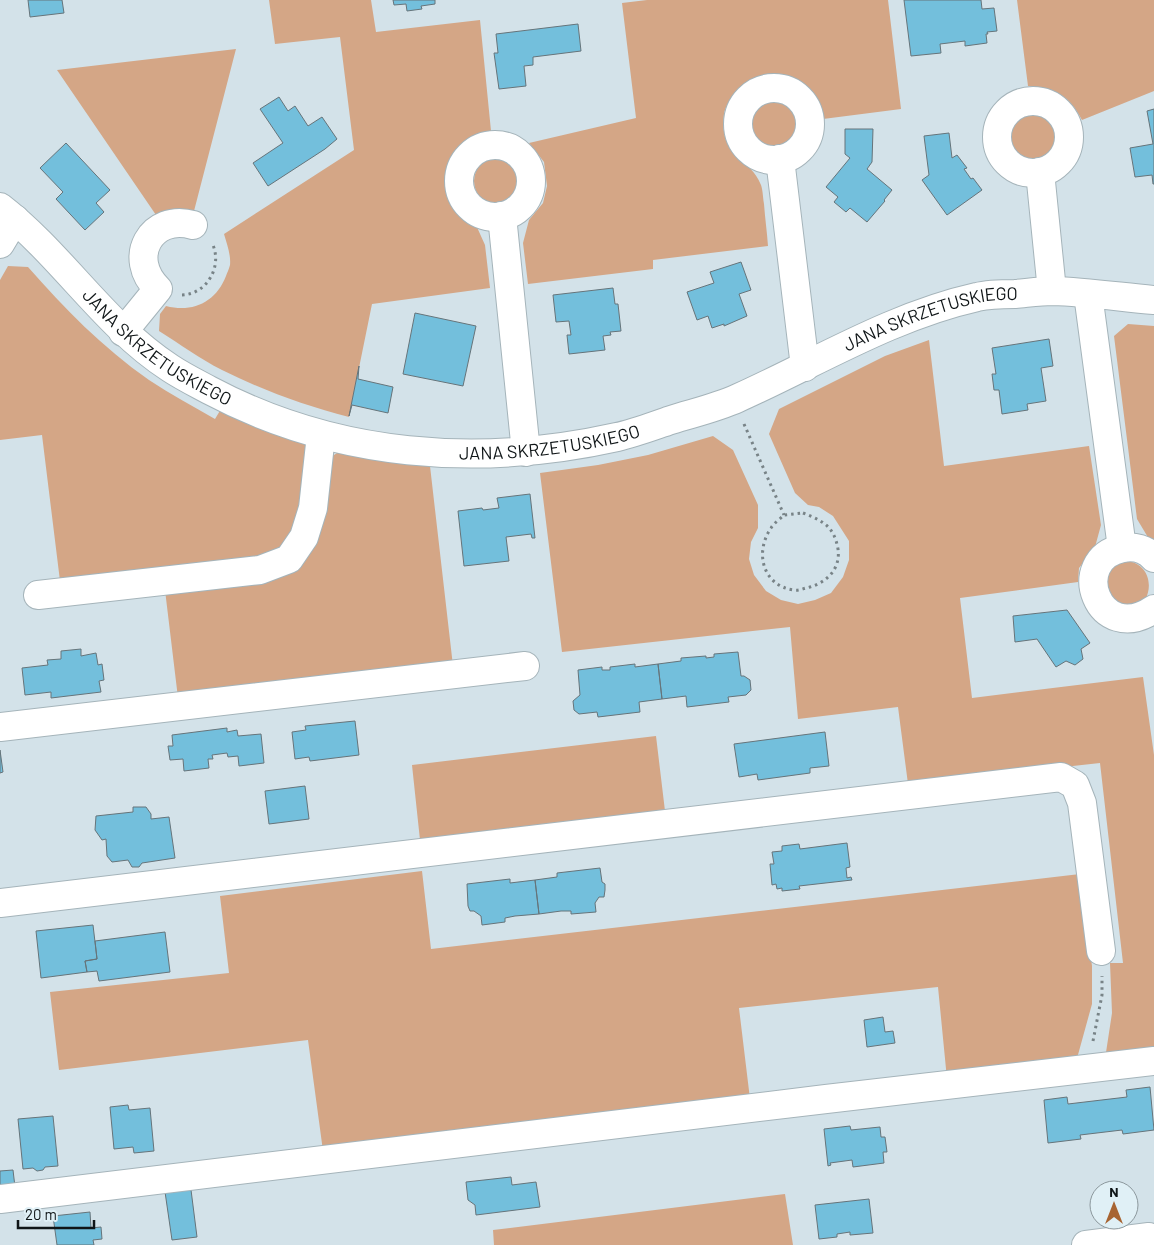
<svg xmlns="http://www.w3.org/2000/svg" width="1154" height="1245" font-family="Barlow,sans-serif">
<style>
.green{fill:#d4a686}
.building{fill:#73bfdc;stroke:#66747a}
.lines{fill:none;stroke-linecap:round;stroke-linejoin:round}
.minor-casing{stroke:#a5b4ba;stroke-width:30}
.path{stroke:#788387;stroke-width:3;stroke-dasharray:2.5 4;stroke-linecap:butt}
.minor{stroke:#fff;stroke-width:28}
.labels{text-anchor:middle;stroke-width:4;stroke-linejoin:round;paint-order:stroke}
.street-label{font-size:18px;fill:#0f1517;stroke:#e0f0f6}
</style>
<rect width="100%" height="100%" fill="#d3e2e9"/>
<path class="green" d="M269,0H371L376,32L480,20L491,131C486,133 478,134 473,137C448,152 439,187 457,211C460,214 462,218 465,220C468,222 472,223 476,225L485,245L490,288L372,304L349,417C305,406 262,390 222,370C200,359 180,344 159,331L160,314L166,306C193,313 216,302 226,276C227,273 229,269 230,265C231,255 227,244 224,234L354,150L340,37L275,44Z
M647,0H888L901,109L823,119C819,106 815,92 803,84C780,68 751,74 734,94C730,100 725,107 724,114C719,160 749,155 761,185C763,191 763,199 764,204C765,218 767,232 768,246L653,260V269L528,284L523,243L529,220L543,203L547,186L544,162L529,143L636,118L622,3Z
M1017,0H1154V91L1082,120C1069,95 1055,88 1028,86Z
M236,49L194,211C179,209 170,209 156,215L57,70Z
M750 123a24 24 0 1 1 48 0a24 24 0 1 1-48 0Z
M1010 136a24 24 0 1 1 48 0a24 24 0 1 1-48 0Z
M474 181a24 24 0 1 1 48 0a24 24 0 1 1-48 0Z
M8,266L28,267C65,309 102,347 149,380C170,394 193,406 215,419L221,409L301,439L308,448V462L292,535L282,551L270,557L60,581L42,435L0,440V280Z
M1128,324L1154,326V542L1149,539L1137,519L1114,336Z
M929,340L944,466L1089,446L1101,525L1095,547L1079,568L1078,582L960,598L972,698L1143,677L1154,755V1054L1105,1059L1112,1013L1110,963H1123L1100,763L908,784L898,707L798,719L790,627L562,652L540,473L598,465L648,455L713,436L733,450L758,505V528L751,542L749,559L754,575L766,591L781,600L798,604L815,600L831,593L843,577L849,560V541L833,516L819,507L808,505L795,493L769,434L779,409L885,356Z
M340,451L430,466L453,666L178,698L165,590L287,571L331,457Z
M1127,561C1147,563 1154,584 1145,600C1142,604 1136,606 1132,608L1110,600L1105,579L1113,566Z
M656,736L665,811L420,840L412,765Z
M422,871L431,949L1080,874L1092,966V1004L1076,1062L947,1079L938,987L739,1008L750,1099L323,1151L308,1040L59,1070L50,992L229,973L220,896Z
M785,1194L793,1245H494L493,1230Z"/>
<path class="building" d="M28,0H62L64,13L30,17Z
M393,0H435V4L421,6L422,9L407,11L406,4L394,5Z
M904,0H981L982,9L994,8L997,31L987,32L988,34H986L987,43L965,46V41L940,44L941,53L911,56Z
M578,24L581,51L533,57V65L524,66L526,86L499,89L494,53H498L496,34Z
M279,97L288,111L295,106L308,126L322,117L337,139L325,149L268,186L253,163L283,143L260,109Z
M1154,109V184H1153L1152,175L1135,177L1130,148L1153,144L1147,111Z
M845,129H873L872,162L867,169L892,190L884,200L885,201L867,222L850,208L846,212L834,202L838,197L826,187L850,158L845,154Z
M949,133L952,158L957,155L967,168L964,169L971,179L973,178L982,190L947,215L922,180L929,175L924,136Z
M66,143L110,190L96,203L104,212L85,230L56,199L63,192L40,168Z
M741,262L751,290L739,294L747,316L724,326V324L712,328L708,316L697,320L687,292L714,283L710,272Z
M613,288L615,304H618L621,331L610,332L611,335L603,336L605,350L569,354L567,335H571L569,321L556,322L553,295Z
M415,313L476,326L463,386L403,374Z
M1049,339L1053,366L1041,368L1046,401L1027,404L1028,410L1002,414L999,390H994L992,374H996L992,348Z
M359,366L358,379L393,387L388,413L352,405L349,416Z
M530,494L535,538H532L531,534L506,537L509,561L464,566L458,511L482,508L483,510L499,508L497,498Z
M1067,610L1090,643L1081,649L1083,659L1075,665L1066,661L1056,667L1037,639L1015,642L1013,616Z
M81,649V656L96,653L98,665L102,664L104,680L99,681L101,692L51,698V692L25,695L22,668L48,665L47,660L61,659V651Z
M738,652L741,676H744L750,680L751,690L746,695L728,697L729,702L687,707L686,696L662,699L658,664L681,661V658L706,656V658L714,657V654Z
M635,664V667L658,664L662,699L639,702L640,712L598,717L597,712L579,714L574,710L573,701L580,695L578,670L602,667V670H610V667Z
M355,721L359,755L310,761L309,757L295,759L292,732L306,730L305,726Z
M227,728V732L237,730L238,736L261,734L264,763L239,766L238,756L228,757L227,753L212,755L213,759H208L209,768L184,771L183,759L170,760L168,746H173L172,735Z
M825,732L829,766L810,768V773L758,780L757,774L739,777L734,744Z
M0,750L3,772L0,773Z
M305,786L309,819L269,824L265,791Z
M133,807H146L151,814V819L169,817L175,858L142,863L139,867H132L128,860L112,862L107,856L106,839L102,840L95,830L96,816L133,812Z
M847,843L850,867L846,868L847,878L851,877L852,880L799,886L800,889L782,891V888L777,889L776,884L772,885L770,864H774L772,852L782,851V846L799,844L800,849Z
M600,868L602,882L605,884V890L604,897H599L595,903L596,912L571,914V911H561L539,914L535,880L557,877V873Z
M510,879V883L535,880L539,914L515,916L505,918V922L482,925L481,916L474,911H470L468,906L467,884Z
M93,925L97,959L85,961L87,972L41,978L36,931Z
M165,932L170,972L99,981L97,971L87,972L85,961L97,959L95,941Z
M883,1017L885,1032L893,1031L895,1043L867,1047L864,1020Z
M1150,1087L1154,1130L1123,1134L1122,1130L1080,1135L1081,1139L1048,1143L1044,1100L1067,1097L1068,1104L1127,1097L1126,1090Z
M128,1105L129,1110L150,1108L154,1151L134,1153L133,1147L114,1149L110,1107Z
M53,1116L58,1166L45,1167L43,1170L37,1171L33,1168L23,1169L18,1119Z
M850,1126L851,1130L880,1127L881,1137H885L887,1152H883L884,1163L853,1167L852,1160L830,1163L831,1165L828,1166L824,1129Z
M13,1170L15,1187L0,1188V1171Z
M511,1177L512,1185L536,1182L540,1207L476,1215L475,1205L468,1200L466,1182Z
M190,1182L197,1237L172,1240L164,1185Z
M869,1199L873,1233L850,1235V1232L837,1234V1237L819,1239L815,1205Z
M90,1212L91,1228L101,1227L102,1239L93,1240L94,1245H57L53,1216Z"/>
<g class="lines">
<defs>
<g id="minor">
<circle cx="774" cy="124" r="36"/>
<circle cx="1033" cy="137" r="36"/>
<circle cx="495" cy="181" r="36"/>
<path d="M780,159L805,367"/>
<path d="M1040,172L1052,291"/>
<path id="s1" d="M0,207C62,255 104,325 170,368C182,376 196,383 209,390C335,457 478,468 617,437C635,433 653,426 671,420C693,413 716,408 738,398C816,363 892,316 977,297C989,294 1002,294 1015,294C1027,293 1040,291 1053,291C1086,292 1120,297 1154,300"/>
<path d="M502,216L526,452"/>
<path d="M0,244L15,219"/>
<path d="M1088,294L1122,548"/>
<path d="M123,332L158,289C126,258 151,213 193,225"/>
<path d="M1154,558C1146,549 1134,546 1123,548C1067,559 1098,647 1154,609"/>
<path d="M38,595L260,570L289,559L304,537L313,508L321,435"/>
<path d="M0,727L525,666"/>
<path d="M0,903L1061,777L1075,785L1082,803L1101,951"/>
<path d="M0,1199L826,1099L1154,1061"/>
<path d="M1086,1245L1149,1237"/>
</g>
</defs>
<use href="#minor" class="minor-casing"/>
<path class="path" d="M182,295C208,294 223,265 212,243
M744,424L784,515
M803,513C823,521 834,526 838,549C841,570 825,584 806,588C802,589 798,591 794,590C763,586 754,553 771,528C774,523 780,519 784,515Z
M1093,1041L1102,995V976"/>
<use href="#minor" class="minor"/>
</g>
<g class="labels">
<g class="street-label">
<text dy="6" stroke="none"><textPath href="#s1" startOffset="1036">JANA SKRZETUSKIEGO</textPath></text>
<text dy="6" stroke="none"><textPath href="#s1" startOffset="212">JANA SKRZETUSKIEGO</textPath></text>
<text dy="6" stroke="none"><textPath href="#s1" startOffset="631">JANA SKRZETUSKIEGO</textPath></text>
</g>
</g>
<g transform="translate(1114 1205)"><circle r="24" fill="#e0f0f6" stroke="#8c989d"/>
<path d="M0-4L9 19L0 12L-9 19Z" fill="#a76432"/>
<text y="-8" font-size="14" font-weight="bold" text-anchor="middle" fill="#0f1517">N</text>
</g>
<path d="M18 1220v8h76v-8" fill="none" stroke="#0f1517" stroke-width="2.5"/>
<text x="25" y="1220" font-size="15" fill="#0f1517" stroke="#e0f0f6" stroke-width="4" paint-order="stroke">20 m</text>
</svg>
